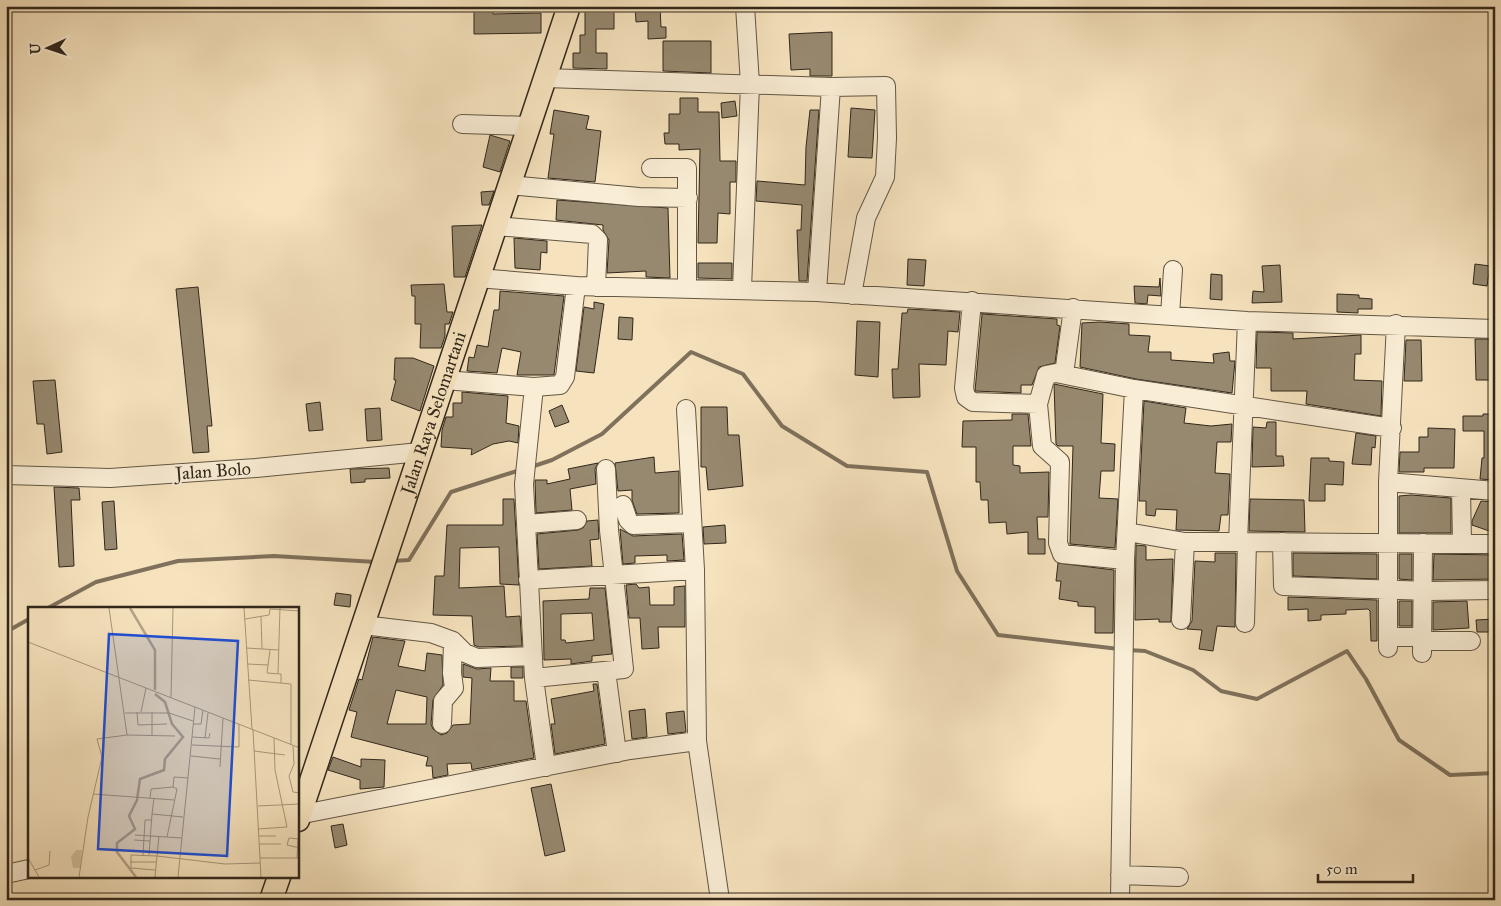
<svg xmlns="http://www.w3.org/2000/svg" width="1501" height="906" font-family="'IM FELL Great Primer',serif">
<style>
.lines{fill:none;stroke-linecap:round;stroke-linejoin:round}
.stream{stroke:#7f715c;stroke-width:4}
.building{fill:#978970;stroke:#30271b;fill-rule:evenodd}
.minor-casing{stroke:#625644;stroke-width:20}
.major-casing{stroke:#30271b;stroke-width:25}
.minor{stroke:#f9edd5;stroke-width:18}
.major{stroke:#f6e3be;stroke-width:22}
.labels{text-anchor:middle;stroke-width:4;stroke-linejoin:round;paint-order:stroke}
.street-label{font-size:18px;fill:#30271b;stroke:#f9edd5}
.inset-river{fill:none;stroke:#b3a387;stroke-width:2.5}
.inset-road{fill:none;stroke:#a7987d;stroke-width:1}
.view{fill:#1d4ed8;fill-opacity:0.15;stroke:#1d4ed8;stroke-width:2.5}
.inset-edge{fill:none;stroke:#30271b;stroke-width:2.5}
</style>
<rect width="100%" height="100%" fill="#f6e3be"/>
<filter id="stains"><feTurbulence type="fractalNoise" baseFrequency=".004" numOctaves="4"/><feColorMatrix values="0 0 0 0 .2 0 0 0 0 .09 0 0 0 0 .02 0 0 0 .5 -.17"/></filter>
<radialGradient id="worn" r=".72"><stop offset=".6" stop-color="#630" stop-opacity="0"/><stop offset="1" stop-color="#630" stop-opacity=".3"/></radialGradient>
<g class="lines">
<path class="stream" d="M531,467L552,460L602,434L691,352L743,374L782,426L847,466L927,472L957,571L998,635L1119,649
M393,561L409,560L451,492L520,470
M48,608L96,582L178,561L274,556L376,562
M6,632L29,619
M1128,650L1145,651L1193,670L1221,691L1257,699L1347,651L1366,679L1399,740L1450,775L1495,773"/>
</g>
<path class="building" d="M474,6H492L493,14L541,13V33L474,34Z
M635,6H660L661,27H666V38L648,39V21L636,22Z
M585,10H614V29H596V53H607V69L573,68V53H580V35H585Z
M832,32V76H810V69L791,70L789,34Z
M663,41H711V73L663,71Z
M680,98H698V112H719L720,161H736V182H730V214L718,213L717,243H698L700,149L679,150V144H665L664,133H669V114H680Z
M735,101L737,116L722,118L721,103Z
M851,108L875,110L872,158L848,157Z
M554,110L589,116L586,129L601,131L595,182L548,178L554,134H550Z
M810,110H819L807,281H799L797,230H801L802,205L756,201L757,181L805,185L806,147Z
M490,135L510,141L500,172L483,167Z
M494,191L489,205H482L481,192Z
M557,200L668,208L670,278L646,277V271L607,273L609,240L603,230V225L556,220Z
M482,225L465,277H454L452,226Z
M514,238L547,241V253L541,252L540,270L515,268Z
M908,259L926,260L924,286L907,285Z
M698,263H732V279L698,278Z
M1475,264L1490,266L1487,286L1473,284Z
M1280,265L1282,302L1252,303L1253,291L1264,292L1262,266Z
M1211,274L1222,275V300L1210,299Z
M1160,278L1161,296L1148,295L1147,304L1135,303L1134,286L1159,287Z
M444,284L447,312H453L449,324H445V336L441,348H420L421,324H415V296H412L411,285Z
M198,287L212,426H207L209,452L193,453L176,289Z
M500,291L564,296L554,375H517L521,352L502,348L497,373L467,371L469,357L474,358L477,345L488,347L494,310H499Z
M1337,294L1359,295V298L1372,299V309H1358V313L1337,312Z
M594,302L604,304L594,373L576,371L584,307L594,309Z
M908,309L960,312L958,332L948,331L946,365L919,364L920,397L893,398L892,369H898L902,313H907Z
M982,314L1057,319V325L1060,326L1055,363L1039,367L1032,385H1021V393L975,391Z
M619,317L633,318L632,340L618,339Z
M857,321L880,322L878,377L855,375Z
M1100,322L1129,324V335L1150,336L1148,352H1171V360L1214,363L1213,354L1229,352L1230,361H1235L1232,393L1136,379L1080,367L1082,323Z
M1257,332L1293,333V339L1361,335V354H1355L1354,380L1382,381L1381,416L1306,404L1307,391H1271V368H1256Z
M1475,339H1489L1490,354H1495V378H1490V380H1476Z
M1406,340H1421L1422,381H1404Z
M395,358H413L434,366L420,411L391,400L396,380H394Z
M55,380L62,452L47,454L44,424H37L33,381Z
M1054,384L1103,394L1101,443L1115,444L1114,471H1101L1099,498L1118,499L1115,548L1070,544L1073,446H1058L1056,444Z
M462,392L508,396L506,423L519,426L518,443L509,441L493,444L471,455L472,449L441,447L442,430L446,417H453V403H462Z
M1144,401L1186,408L1184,423L1211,426L1232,424L1231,442H1217L1215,473L1230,474L1228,515H1221L1219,531L1176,530L1177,510L1156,509L1155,516L1146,515V501H1139Z
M320,402L323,430L309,431L306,404Z
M562,405L569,422L555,427L549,411Z
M701,407H727L728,435H739L743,486L708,490L706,467H701Z
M380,408L382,440L367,441L365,409Z
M1012,414H1028L1031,446H1013V465L1020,466V473L1049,472L1048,517H1037L1038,539H1045V554H1028V532L1007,534L1006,522L989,523L988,500H981L980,482H976V447H962L963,421L1012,420Z
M1483,414H1495V480L1480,479L1482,458H1484V431H1463V416H1483Z
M1267,422H1276V456H1283L1284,466L1252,467L1253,427L1266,428Z
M1428,428L1455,429L1454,468H1424V472H1399L1400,452H1419V437H1428Z
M1356,433L1376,436L1375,448L1372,447L1371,465L1352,464Z
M654,457L655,473L679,471V513L637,514L632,500V490L618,491L615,463Z
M1311,458H1329V461L1344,462L1343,485L1325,484V501H1309Z
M598,463L595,469L596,484L570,489L572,510L536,513L535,480H547V484L570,479L568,469Z
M389,468L390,478L365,479V482L351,483L350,469Z
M54,487L79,488L80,500H71L74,566L59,567Z
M1411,495L1451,498V533H1399V496Z
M503,499H514L519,585L500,584L499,547L460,548L459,588L504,586L506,617L520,616L522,646L479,647L474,645L472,616L433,615L435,576H444L447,525H503Z
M1250,499L1304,500L1305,532L1249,531Z
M114,501L117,549L105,550L102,502Z
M1481,501L1495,502V533L1472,525V521Z
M598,520L599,539L590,540L592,566L539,569L537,534L578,530L583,528L587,521Z
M725,525L726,543L704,544L703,527Z
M620,529L633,536L682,534L684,560L667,561V555L635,556V563L623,564Z
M1136,545L1146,546V560L1173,559L1171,622H1159V619L1135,620Z
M1215,553H1236L1235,627L1217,626L1213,651L1199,649L1202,630L1187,629L1192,621L1195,561L1215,562Z
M1293,553L1377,554V579L1293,576Z
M1399,554H1412V580L1399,579Z
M1434,554L1495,555V579L1433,580Z
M1058,563L1114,570L1113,633H1095V607L1078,606V602L1059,599L1061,581H1056Z
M636,584L639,588L649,587L650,605H674V587L685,586V627H658L659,648L642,649L640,618H629L626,585Z
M590,588H605L612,654L592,656V661L571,664V659L544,660L543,601L589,599ZM592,613L594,640L566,643L565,640H561V614Z
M336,593L351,595L350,607L334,605Z
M1288,597L1377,600V641H1371L1370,611L1368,609L1346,610V614L1321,615V620L1308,621V609L1288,610Z
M1399,601H1412V626H1399Z
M1467,601L1469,628L1433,630V602Z
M1495,619V632H1477L1476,620Z
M373,637L405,641L398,666L425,671L427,653L442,655L443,685L433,700L431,724L433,729L441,735L447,733L453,725L470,724L472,678L463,677V664L477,669L491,668L490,681H514V701H526L534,758L475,769L472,770L471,763L447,764L448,775L433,778L432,766H426L428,757L351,737L357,712L349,710L359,679L362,680ZM396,690L427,697L426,724H387Z
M511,667H523V678H511Z
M593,684H597L605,744L555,754L551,724H555L551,699L594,691Z
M645,709L647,737L632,739L629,711Z
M684,711L686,732L668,734L666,713Z
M333,757L361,767V759L385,760L384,787L360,789V780L328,770Z
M551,784L565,851L545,856L531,788Z
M343,824L347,845L335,848L331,826Z"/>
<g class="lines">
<defs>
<path id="minor" d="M545,78L831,87L886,86L887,138L885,177L866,218L852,295
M462,124L529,126
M651,168H687V289
M509,185L639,197L688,198
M495,226L592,234L598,240L596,287
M478,278L576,286L817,292L1247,321L1495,329
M742,289L750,84L745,6
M817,292L831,87
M972,301L964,388L966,397L973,402L1038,404L1046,375L1056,373L1134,389L1392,428
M1170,315L1173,270
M1247,321L1238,542L1495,544
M1064,374L1073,308
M444,380L534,387
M1038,404L1042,446L1060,462L1058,543L1062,554L1125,560
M686,409L695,570L697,741
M6,475L110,478L256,468L420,452
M1388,482L1495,491
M1461,489L1462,543
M623,505L628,520L633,525L692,523
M527,524L577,520
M1127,532L1185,542H1238
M1282,542L1283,586L1429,591L1495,590
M528,580L695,570
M1181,620L1185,542
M1245,623L1247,542
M363,625L431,633L453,641L465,653L477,658L533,656
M1388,637H1422
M1422,641H1471
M1388,648V482L1396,324
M1422,653L1423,543
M606,671L617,753
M534,678L624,669L609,530L606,469
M442,724L443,701L454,688L452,673L453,641
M546,767L534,678L524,484L534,387L560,385L565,377L576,286
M298,815L630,750L697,741L720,900
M6,874L29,869
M1120,875L1179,877
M1120,900L1125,560L1134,389"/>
<g id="major">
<path id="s1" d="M298,820L569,6"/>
<path d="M271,900L279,877"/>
</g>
</defs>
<use href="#minor" class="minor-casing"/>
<use href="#major" class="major-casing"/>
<use href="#minor" class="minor"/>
<use href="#major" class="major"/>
</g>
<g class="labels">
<g class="street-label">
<text dy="6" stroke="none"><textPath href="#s1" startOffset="429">Jalan Raya Selomartani</textPath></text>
<text transform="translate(213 471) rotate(-4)" y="6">Jalan Bolo</text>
</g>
</g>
<g transform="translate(28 607)">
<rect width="271" height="271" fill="#f6e3be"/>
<path d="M48,243H54L52,261H45L43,250Z" fill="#d4c3a2"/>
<path class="inset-river" d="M102,1L127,43V83M108,270L89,245V236L107,222L101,209L109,193L112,172L136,163L137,152L155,130L144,117L137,95L127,87"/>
<path class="inset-road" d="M216,1L224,122M233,10L234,42M217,12L241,8L242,2L272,4M0,35L272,141M218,41L251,43M242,43L239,66L253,67V76M219,57L240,58M250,66L252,1M220,73L263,77V138M143,90L145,1M109,105L110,118L139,117M113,105L118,81M124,105V129M97,106H141L165,114M165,117H173L175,103M225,123L233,270M99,128L147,129M164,130L181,131L182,126M177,131L180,106M164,138L211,140V117M265,139L266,157L261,169L265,185L272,186M226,144L257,148M163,149L192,152M192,160L195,111M65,187L146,193M122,191L123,182L145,180M230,199L272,197M124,207L126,191M230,222L259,220L247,163L246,131M107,228L154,231M231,229H248M139,230L149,182L145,180L146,170L160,171M272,232L261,231L259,238L272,241M106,233L122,234M231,237H253M115,248L117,213H123M121,248L124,207L155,210M0,251L11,270M232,251H272M269,251L270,232M102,255H128M7,263L21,258L22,244M127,263L103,261V248L129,249L131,229M51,270L60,210L74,150L69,132L99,128L81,1M127,270L129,249L197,257L232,256M150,270L167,100"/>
<path class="view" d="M81,27L210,34L199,249L70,242Z"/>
<rect width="271" height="271" class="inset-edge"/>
</g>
<rect width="1501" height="906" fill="none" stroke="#f6e3be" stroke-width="25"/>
<rect x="8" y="8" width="1486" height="891" fill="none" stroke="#30271b" stroke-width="2.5"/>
<rect x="12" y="12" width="1476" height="881" fill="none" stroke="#30271b"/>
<g transform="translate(48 48) rotate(267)" stroke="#f9edd5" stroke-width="4" paint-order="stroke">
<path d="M0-4L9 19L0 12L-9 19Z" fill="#30271b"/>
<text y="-8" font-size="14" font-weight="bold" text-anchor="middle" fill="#30271b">U</text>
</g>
<path d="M1318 874v8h95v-8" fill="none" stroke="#30271b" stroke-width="2.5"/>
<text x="1326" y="874" font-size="15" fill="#30271b" stroke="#f9edd5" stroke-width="4" paint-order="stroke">50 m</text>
<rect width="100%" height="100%" filter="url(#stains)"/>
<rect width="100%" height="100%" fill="url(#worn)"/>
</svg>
